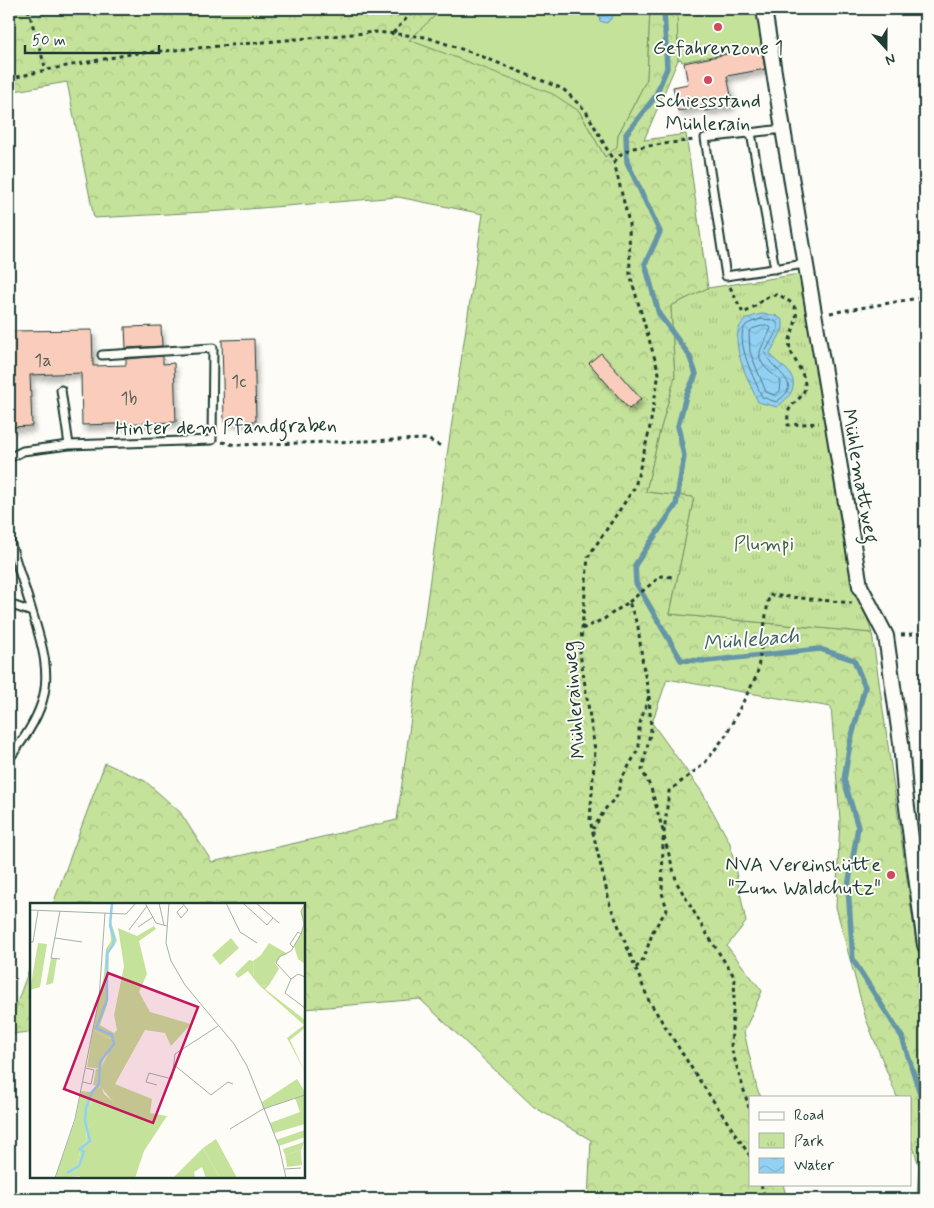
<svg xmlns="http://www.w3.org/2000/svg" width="934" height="1208" font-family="Mynerve,sans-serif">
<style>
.grass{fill:#c5e29a;stroke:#729067}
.forest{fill:url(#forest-crowns);stroke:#729067}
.park{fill:url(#park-tufts);stroke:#729067}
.water{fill:url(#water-waves);stroke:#6596a7}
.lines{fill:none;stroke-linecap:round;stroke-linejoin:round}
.shore{stroke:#4d7881;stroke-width:1}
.stream{stroke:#6596a7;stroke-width:5.5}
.building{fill:#f9ccbb;stroke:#1f3d34;filter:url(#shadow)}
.lane-casing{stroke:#1f3d34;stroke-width:11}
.street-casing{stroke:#1f3d34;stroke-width:18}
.path{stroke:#1f3d34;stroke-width:3;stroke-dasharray:4 4;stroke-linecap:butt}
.lane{stroke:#fdfcf7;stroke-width:7}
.street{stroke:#fdfcf7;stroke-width:14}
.poi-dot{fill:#d1495b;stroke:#fdfcf7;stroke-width:2}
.labels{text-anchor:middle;stroke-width:4;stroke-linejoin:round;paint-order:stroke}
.number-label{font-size:18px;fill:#566156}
.poi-label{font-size:20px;fill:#1f3d34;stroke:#fdfcf7}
.street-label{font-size:20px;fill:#1f3d34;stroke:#fdfcf7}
.park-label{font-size:20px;fill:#405e48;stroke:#fdfcf7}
.water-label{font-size:21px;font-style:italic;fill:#3c6264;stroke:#fdfcf7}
.inset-river{fill:none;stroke:#93d1f4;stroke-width:2.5}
.inset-road{fill:none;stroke:#a4b0a9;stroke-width:1}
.view{fill:#c2185b;fill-opacity:0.15;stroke:#c2185b;stroke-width:2.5}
.inset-edge{fill:none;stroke:#1f3d34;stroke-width:2.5}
</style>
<defs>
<pattern id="forest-crowns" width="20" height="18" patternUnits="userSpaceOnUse" patternTransform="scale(1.25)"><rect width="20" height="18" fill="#c5e29a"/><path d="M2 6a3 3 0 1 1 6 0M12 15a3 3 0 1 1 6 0" fill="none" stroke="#a9c385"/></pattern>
<pattern id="park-tufts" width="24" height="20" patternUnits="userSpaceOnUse" patternTransform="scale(1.25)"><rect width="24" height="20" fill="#c5e29a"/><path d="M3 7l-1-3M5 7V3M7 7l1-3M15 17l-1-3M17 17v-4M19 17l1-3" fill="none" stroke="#a9c385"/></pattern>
<pattern id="water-waves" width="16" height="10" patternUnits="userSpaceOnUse" patternTransform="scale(1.25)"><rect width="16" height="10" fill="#93d1f4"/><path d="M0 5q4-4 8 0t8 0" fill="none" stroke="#7eb4d2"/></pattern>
<filter id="shadow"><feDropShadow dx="3" dy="5.5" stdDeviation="2.5" flood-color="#0004"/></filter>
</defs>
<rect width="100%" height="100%" fill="#fdfcf7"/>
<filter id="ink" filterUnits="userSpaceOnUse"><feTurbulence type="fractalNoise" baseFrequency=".02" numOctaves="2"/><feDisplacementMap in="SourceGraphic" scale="10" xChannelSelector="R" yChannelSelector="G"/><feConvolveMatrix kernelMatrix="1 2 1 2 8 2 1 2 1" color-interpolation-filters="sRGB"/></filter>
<g filter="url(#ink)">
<path class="grass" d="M442,9H650L647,79L618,135V147L605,157L579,111L409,40Z
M672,9H762L764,46L682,62L681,59L678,60V39Z"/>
<path class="forest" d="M9,9H442L409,40L553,94L579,111L605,157L617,147L618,135L647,79L650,9H677L678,60L644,140L686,134L708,288L671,306L675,377L659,435L646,492L694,497L670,614L872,633L916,942L925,979V1199H918L917,1197L919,1166L910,1137V1097H897L866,1019L836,907L840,819L831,707L667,679L652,723L702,792L730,843L746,922L727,946L762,991L744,1032L757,1089L761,1097H750V1184H783L787,1199H588L591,1140L534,1107L420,999L304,1009V904H53L105,763L145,781L180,812L212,862L397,820L446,462L483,214L398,197L223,211L94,218L67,82L9,92Z
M31,964V1032L9,1034V1025Z"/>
<path class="park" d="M800,274L824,411L843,540L872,633L670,614L694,497L646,492L659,435L675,377L671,306L708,288Z"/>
<path class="water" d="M598,9H615L614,15L607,23L600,21Z
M761,314L775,315L783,320V329L770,353C776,362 780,364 787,370C801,385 789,398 777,407L758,402C750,383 726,340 743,322C747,317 755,316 761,314Z"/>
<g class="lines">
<path class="shore" d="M761,319L773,320L778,324V329L765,352C771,372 807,382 776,402L762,397C756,382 733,339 746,325C750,322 756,321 761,319Z
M762,326H769L771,328C765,346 750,354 769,371C773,375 778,377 781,382L780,391L775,395L766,392L750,352L749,332L752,329Z"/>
<path class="stream" d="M664,9L667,68L655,97L626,134L627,162L660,232L645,264L659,314L689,355L696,374L686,396L678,426L684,456L676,505L635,565L636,583L681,660L707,661L820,649L854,660L865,687L850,743L844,780L858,827L848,887L853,960L902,1037L925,1109"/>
</g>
<path class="building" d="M761,47L765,69L727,76L733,105L705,111L704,106L678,111L673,87L688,84L684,63Z
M161,326L162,346L126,348L125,327Z
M92,330L93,366L126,365V359L163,356V364L174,363L176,422L82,425L81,373L30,375L32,426L9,427V331Z
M254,339L256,421L224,422L222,340Z
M601,353L641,399L629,409L589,363Z"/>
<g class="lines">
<defs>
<path id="lane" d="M783,129L705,138L726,276L805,264
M751,133L775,269
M61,390L69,445
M9,458L23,451L69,445L212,440L213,348L102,355
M9,538C16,562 24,585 31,608C40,639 52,670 42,702C35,724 22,741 9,759
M9,604L32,612"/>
<path id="street" d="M764,9L783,129L860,586L886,636L901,743L905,792L925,945"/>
</defs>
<use href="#lane" class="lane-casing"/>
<use href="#street" class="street-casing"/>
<path class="path" d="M28,9L46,70
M393,33L415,9
M9,79L46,70L130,54L376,32L426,37L476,54L563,89L586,111L614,162L629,223L630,275L659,373L649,432L635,487L588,557L580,653L595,750L590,820L610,905L649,1001L696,1075L750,1156
M614,162L621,154L632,148L695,140
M730,287L743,313C755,309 763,296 776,295C781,295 786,299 790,302C806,315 786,335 790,349C794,361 804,371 805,385C805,398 794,400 789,410C787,414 788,421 788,425L819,423
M830,313L925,297
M222,442L235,445L427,439L443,447
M629,602L661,576L675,577
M582,629L604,619L629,602L638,627L643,665L649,696L639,726V748L621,780L617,796L606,808L593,829
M901,635L925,633
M649,696L651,730L642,770L651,788L663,831
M664,837L677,883L705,931L735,978L731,1047L750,1111
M636,968L644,958L653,931L667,909L662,893L663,841L669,791L704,764L726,735L757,675L769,595L852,603
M761,1184L765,1199"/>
<use href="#lane" class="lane"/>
<use href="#street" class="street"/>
</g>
</g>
<g class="poi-dot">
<circle cx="718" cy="27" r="5"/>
<circle cx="708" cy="80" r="5"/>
<circle cx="891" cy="875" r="5"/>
</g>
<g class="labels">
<g class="number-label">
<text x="43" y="366">1a</text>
<text x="239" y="387">1c</text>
<text x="129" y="404">1b</text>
</g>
<g class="poi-label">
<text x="718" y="54">Gefahrenzone 1</text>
<text x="708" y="107">Schiessstand<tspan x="708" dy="23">Mühlerain</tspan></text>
<text x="881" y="871" text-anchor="end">NVA Vereinshütte<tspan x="881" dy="23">"Zum Waldchutz"</tspan></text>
</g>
<g class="street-label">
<text transform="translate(226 426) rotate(-1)" y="7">Hinter dem Pfandgraben</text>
<text transform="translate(861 476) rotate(80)" y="7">Mühlemattweg</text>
<text transform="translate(573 700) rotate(-95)" y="7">Mühlerainweg</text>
</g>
<g class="park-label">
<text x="764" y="550">Plumpi</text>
</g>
<g class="water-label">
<text transform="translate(751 639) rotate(-5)" y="7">Mühlebach</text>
</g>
</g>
<g transform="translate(30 903)">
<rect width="275" height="275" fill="#fdfcf7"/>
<path d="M201,35L209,45L190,62L182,52ZM239,40L258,51L251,53L246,60L231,52ZM239,82L235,86L275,117V125L260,137L275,169L257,135L274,122L230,83ZM267,176L275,189V221L244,230L240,220L270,209L265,195L233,206L232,199ZM71,183L74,191L86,201L56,226L57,237L51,244L48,259L51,273L25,275L45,218L51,188L61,189L55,219L64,189ZM275,227V234L249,243L246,237ZM274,239L271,247L255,252L253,246Z" fill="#c5e29a"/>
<path d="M275,1V61L268,56L264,43L271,31L274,21L271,8ZM79,12L87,38L79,50L77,102L70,122L84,130L87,127L84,112L94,63L88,25L107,33L124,23L126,26L109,38L117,71L109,89L120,109L161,121L141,143L135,130L115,127L85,181L122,196L120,210L137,213L114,248L105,275H50L48,259L51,244L57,237L56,226L85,201L70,183L61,197L58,222L54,223L56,202L67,183L63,182L66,166H70L79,149L75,147L81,136L63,127L74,72L76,46L81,38ZM219,57L223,58L224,76L218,68L208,75L205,71ZM173,245L190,275H176L172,264L164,269L165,275H143Z" fill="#c5e29a"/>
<path d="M239,51L249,66L239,82L230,83L224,76L223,58L231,52ZM63,127L82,137L70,166L57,164ZM271,247L272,262L257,264L255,252Z" fill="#c5e29a"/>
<path d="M8,40L17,41L10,84L0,87ZM21,55H27L23,80L16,82ZM186,236L207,275H190L173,245Z" fill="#c5e29a"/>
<path class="inset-river" d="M37,270L49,263L54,249L50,246L60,238L55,218L56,205L62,189L69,181L70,159L84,141L82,132L66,125L77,97V50L83,42L84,35L80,23L82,0"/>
<path class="inset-road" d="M115,0L126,20L137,23M129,0L134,22M139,0L136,40L141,58L155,82L204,141L217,163L249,243L256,275M152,0L158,7L151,15L147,9L153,3M196,0L210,29L227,40M213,0L237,22L243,15M226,0L249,20M275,1L271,8L274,21L271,31L261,48L249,54L246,60L261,76L255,90L275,105M0,7L96,11L106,0M108,24L123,14M99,27L117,3M25,35L52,39M0,39H3L8,8M263,44L260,41L268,29L271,31M30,56L21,55L30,8M261,76L268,71L275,74M143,161L181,192L198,179L203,181M53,179L61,181L64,167L56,165M127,182L116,179L119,170L142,176L145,151L188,123M200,226L233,206L275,192M255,266L271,265M25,275L45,216L69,96L75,10"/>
<path class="view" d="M78,70L168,104L123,220L34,186Z"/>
<rect width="275" height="275" class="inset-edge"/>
</g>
<rect width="934" height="1208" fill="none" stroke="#fdfcf7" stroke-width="30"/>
<rect x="15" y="15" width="904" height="1178" fill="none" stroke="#1f3d34" stroke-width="2" filter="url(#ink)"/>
<rect x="749" y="1096" width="162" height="90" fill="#fdfcf7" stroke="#a4b0a9"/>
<rect x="759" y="1112" width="25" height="8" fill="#fdfcf7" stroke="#a4b0a9"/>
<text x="794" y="1120" font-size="15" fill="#1f3d34">Road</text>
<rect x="759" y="1133" width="25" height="15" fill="url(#park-tufts)" stroke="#a4b0a9"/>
<text x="794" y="1146" font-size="15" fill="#1f3d34">Park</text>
<rect x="759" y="1158" width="25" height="15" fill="url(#water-waves)" stroke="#a4b0a9"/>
<text x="794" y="1170" font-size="15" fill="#1f3d34">Water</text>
<g transform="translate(886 48) rotate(159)" stroke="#fdfcf7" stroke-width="4" paint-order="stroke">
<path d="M0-4L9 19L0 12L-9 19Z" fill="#1f3d34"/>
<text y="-8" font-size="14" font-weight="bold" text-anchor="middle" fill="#1f3d34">N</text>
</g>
<path d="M25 45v8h134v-8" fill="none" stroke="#1f3d34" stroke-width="2.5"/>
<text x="32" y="45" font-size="15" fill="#1f3d34" stroke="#fdfcf7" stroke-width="4" paint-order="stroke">50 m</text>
</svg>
